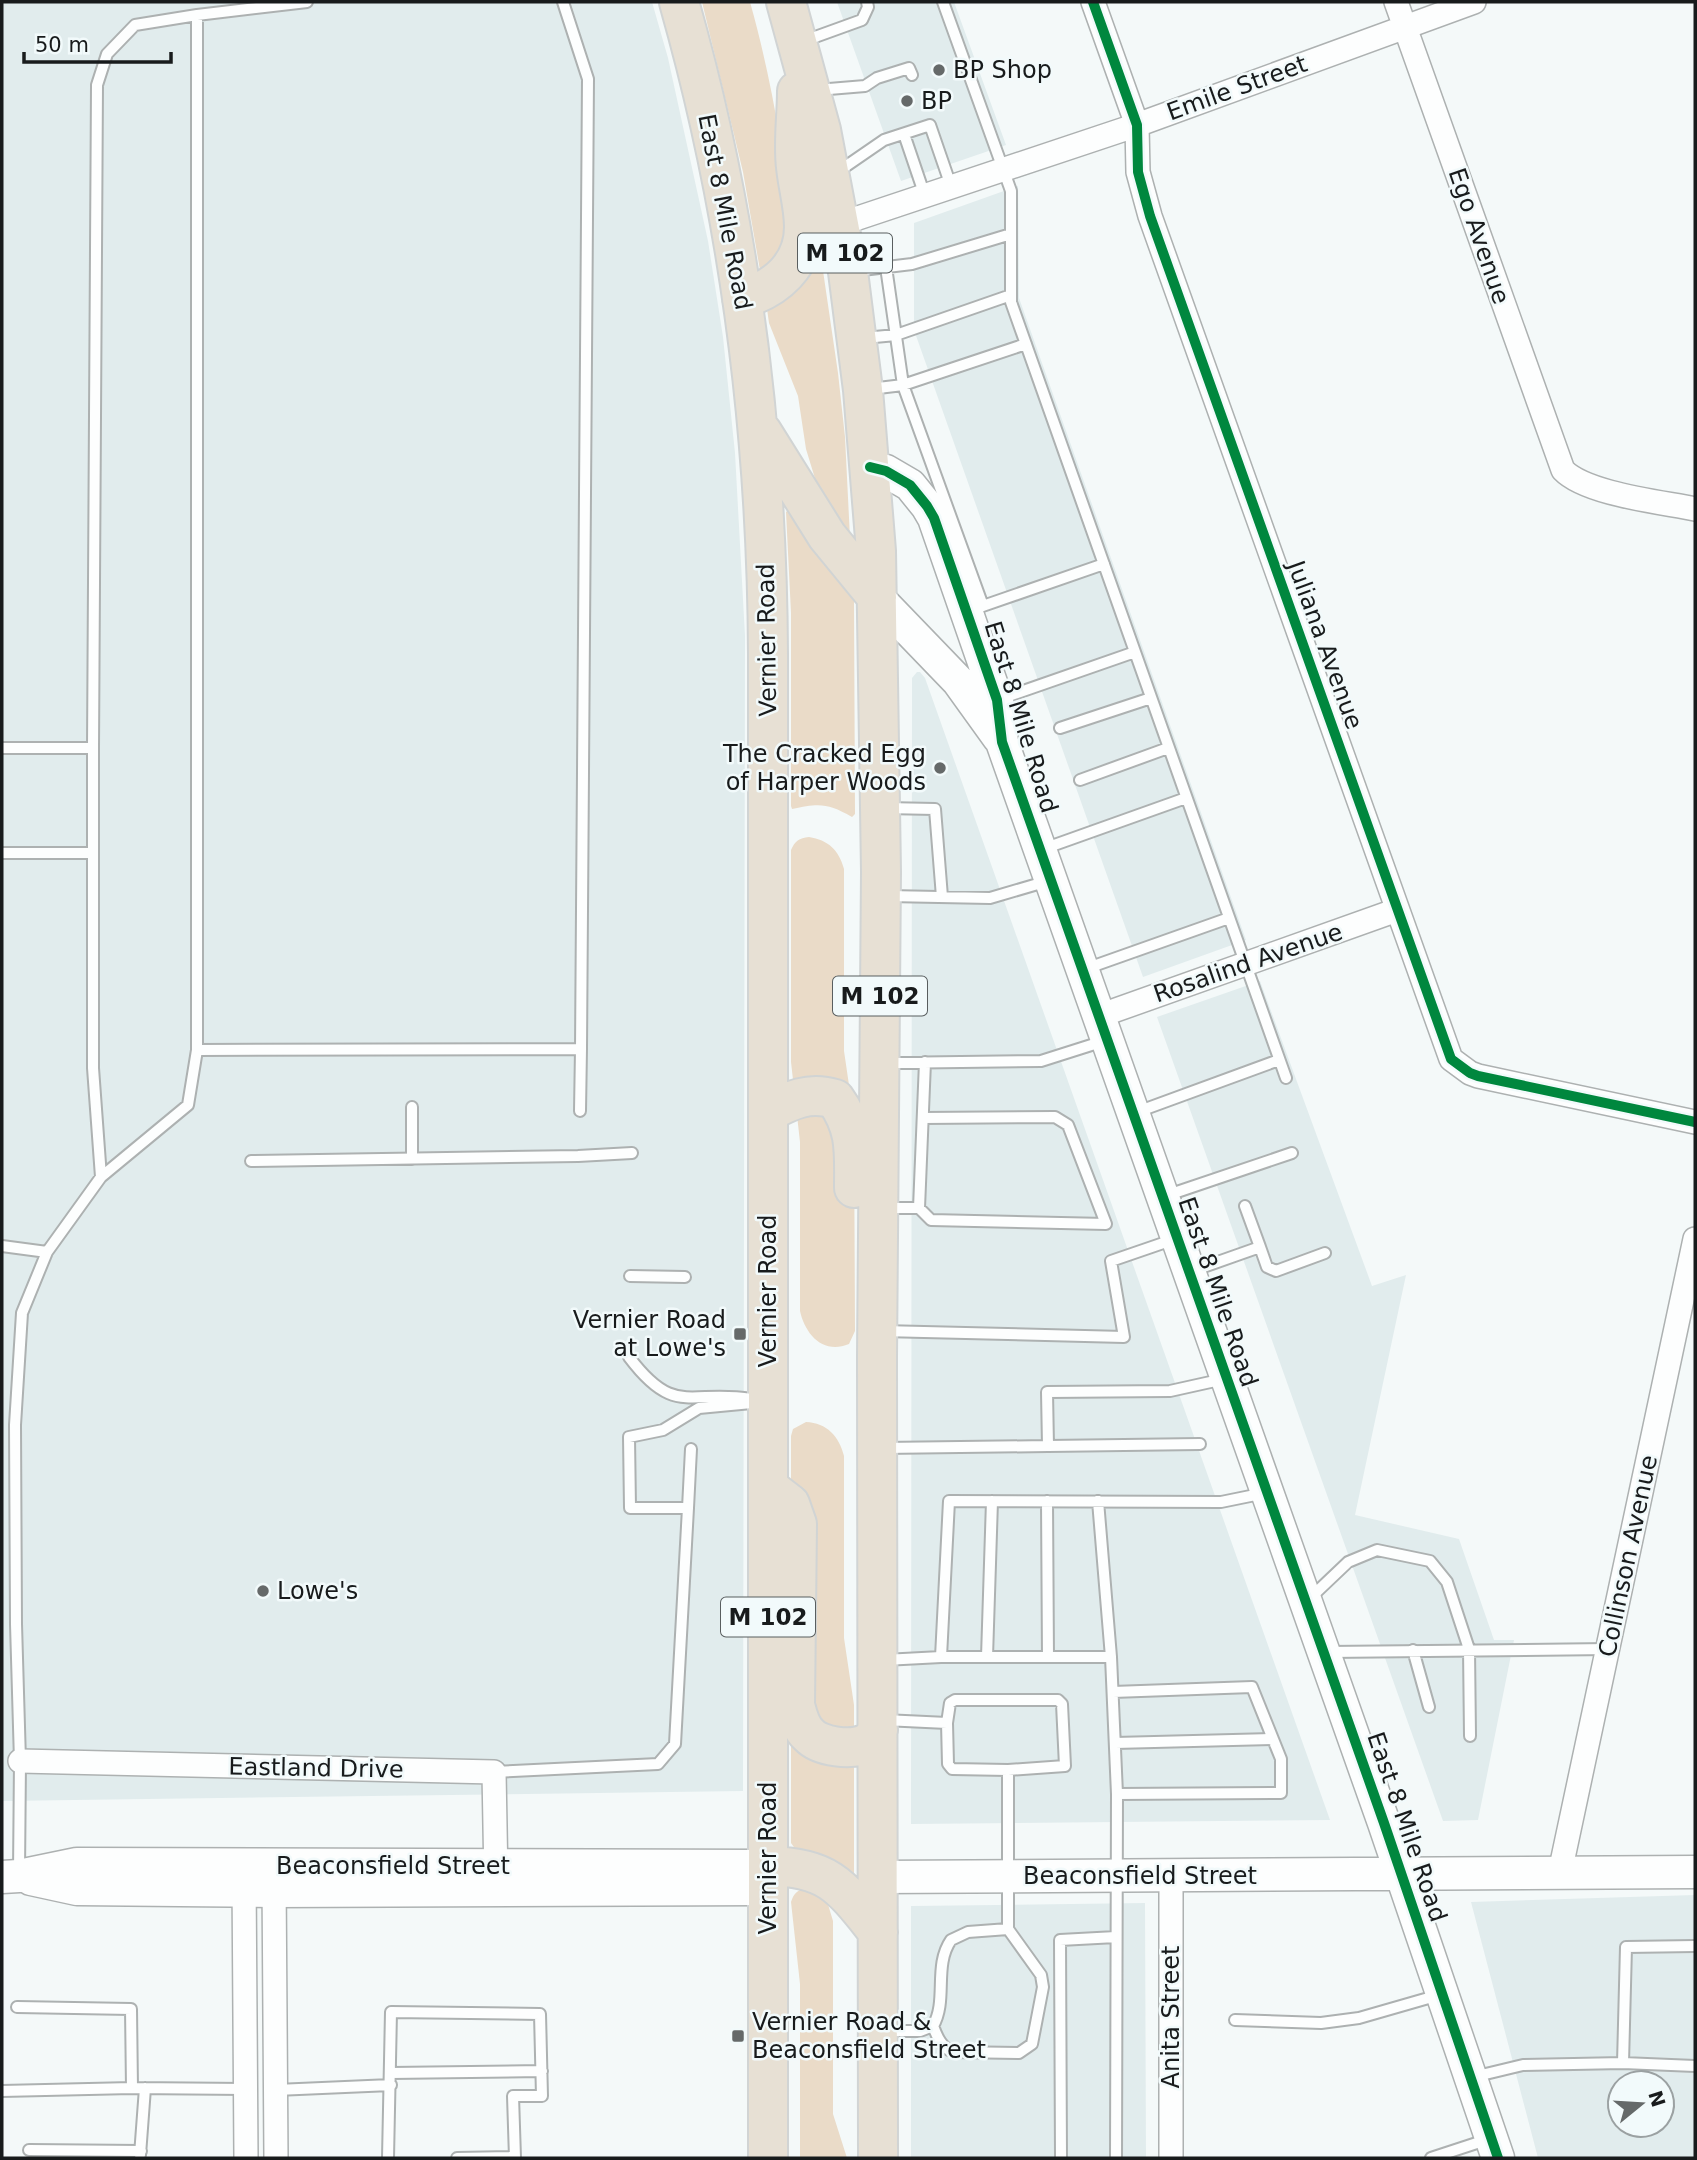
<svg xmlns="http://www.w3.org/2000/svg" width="1697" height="2160" font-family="'DejaVu Sans',sans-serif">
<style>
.built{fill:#e1eced;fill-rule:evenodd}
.green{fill:#eadbc8}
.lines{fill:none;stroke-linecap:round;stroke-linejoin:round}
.lane-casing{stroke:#adb1b1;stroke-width:14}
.street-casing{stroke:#adb1b1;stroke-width:26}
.secondary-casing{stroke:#adb1b1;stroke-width:35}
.highway-casing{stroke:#d1d4d4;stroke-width:42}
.lane{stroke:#fdfefe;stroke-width:10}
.street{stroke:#fdfefe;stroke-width:23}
.secondary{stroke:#fdfefe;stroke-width:32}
.highway{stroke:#e7e0d4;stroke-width:38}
.cycleway-casing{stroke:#f2fafb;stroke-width:15}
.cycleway{stroke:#00873e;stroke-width:10}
.poi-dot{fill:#656969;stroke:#f2fafb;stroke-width:2.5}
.labels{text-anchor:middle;stroke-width:5;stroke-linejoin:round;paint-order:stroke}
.shield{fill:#f2fafb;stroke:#595e5f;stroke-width:2}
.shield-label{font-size:23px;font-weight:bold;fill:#181b1c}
.poi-label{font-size:24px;fill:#181b1c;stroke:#f2fafb;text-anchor:start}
.street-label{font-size:24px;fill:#181b1c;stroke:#f2fafb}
</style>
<rect width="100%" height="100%" fill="#f4f9f9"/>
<path class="built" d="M2,2H652L668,58L708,241L723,337L735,453L745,636L743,1791L2,1801Z
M837,2H954L1006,145L901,181Z
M1018,186L1019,298L1246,940L1143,977L914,330V223Z
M917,672H920L925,678L1330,1820L911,1824L912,678Z
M1260,981L1372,1286L1406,1275L1355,1515L1459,1539L1494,1640H1514L1478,1820L1443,1821L1157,1017Z
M1695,1895V2158H1538L1471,1902ZM1620,2083H1662V2125H1620Z
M1145,1903L1146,2158H911V1906Z"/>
<path class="green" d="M702,2H750C772,80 784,158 795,239L761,276L743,172Z
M816,223L838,373L845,437L850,538L817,485L806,449L798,396L769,323L767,309Z
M789,509L854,598L855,814L852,817C828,803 819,803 792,809L791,806V613L786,512Z
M809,837C828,840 839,850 844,869V1051L854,1119L855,1331L849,1344C823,1355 805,1334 800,1311V1142L791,1062V850C795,841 799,838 809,837Z
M806,1422C827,1423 839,1436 844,1456V1638L854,1705V1875L823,1855L796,1850L791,1843V1436L793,1429Z
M807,1888L827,1901L833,1921V2114L847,2158H800V1984L791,1902C794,1893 797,1890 807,1888Z"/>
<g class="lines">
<defs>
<path id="lane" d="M563,2L588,79L581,1049
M943,2L1011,191V302L1286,1078
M197,15V1050L581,1049L580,1111
M804,41L862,20L868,7L867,2
M817,90L865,86L877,78L909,68L912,75
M904,134L925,196
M836,173L884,140L930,125L951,186
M886,267L903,385L1026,344
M854,271L912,264L1011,234
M864,338L896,335L1011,295
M870,389L903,385L983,606
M977,608L1104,564
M1000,699L1135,652
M1060,728L1151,698
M2,748H93L97,85L107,54L135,25L197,15L307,2
M93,748V1068L101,1177
M1080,780L1168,748
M885,808L935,809L942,897
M1043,849L1186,798
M2,853H93
M888,896L990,898L1048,881
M1085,969L1229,918
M885,1063L1041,1061L1104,1041
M412,1107V1159
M1137,1112L1279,1060
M251,1161L578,1156L632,1153
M1165,1196L1292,1153
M1245,1206L1260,1247
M886,1208H919L925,1062
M919,1208L931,1220L1106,1224L1068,1125L1055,1117L923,1118
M2,1246L47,1252
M1192,1271L1260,1247L1267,1267L1276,1271L1325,1253
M630,1276L685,1277
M882,1331L1124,1337L1111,1261L1175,1239
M629,1357C675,1418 690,1389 751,1399
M1200,1444L1048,1446L1047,1392L1170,1391L1224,1379
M883,1448L1048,1446
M1047,1501L1048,1657
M1098,1501L1111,1657H941L949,1501L1221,1502L1265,1493
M688,1508L691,1449
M1308,1600L1348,1562L1377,1550L1430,1561L1447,1582L1469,1649L1470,1736
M1413,1650L1429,1707
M1328,1652L1609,1649
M987,1657L992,1501
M1111,1657L1117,1794L1281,1793V1759L1252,1687L1113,1692
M884,1660L941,1657
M884,1720L947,1723L948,1764L952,1769L1008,1770L1065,1766L1062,1704L1058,1700H955L950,1703L947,1723
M1115,1743L1273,1739
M494,1772L658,1764L675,1744L688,1508H630L629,1437L663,1430L699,1408L762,1402
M19,1873L20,1761L16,1624L15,1425L22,1313L47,1252L101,1177L188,1105L197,1050
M1695,1946L1626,1947L1623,2063L1695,2066
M17,2007L131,2009L132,2088
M1235,2020L1321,2023L1359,2018L1439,1995
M933,2026C937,2037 942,2048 953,2052L1019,2053L1032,2044L1043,1987L1041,1975L1008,1929
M884,2031H920L933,2026C948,2000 933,1966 951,1940L968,1932L1008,1929V1770
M391,2073L542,2071
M1473,2077L1523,2065L1623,2063
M276,2090L391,2085
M2,2091L132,2088L246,2089
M29,2150L141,2151
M140,2155L145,2088
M388,2158L391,2012L540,2014L542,2096H513L515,2158
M457,2158L515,2157
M1061,2158L1060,1940L1116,1937
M1116,2158L1117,1794
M1431,2158L1489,2139"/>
<path id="street" d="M1093,2L1137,125L1138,172L1150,216L1451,1059L1470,1073L1478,1076L1695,1122
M1396,2L1563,470C1586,494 1661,502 1695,509
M840,224L1137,125L1474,2
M1099,1016L1397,910
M20,1761L494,1772L496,1880
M1560,1872L1695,1239
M244,1876L246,2158
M274,1878L276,2158
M1171,2158V1876"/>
<path id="secondary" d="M870,467L886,471L910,485L927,506L934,518L997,700L1002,742L1384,1823L1498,2158
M877,597L958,681L999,738
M2,1877L19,1876L77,1864L769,1866
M878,1877L1695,1872
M31,1879L77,1889L274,1891L768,1889"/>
<path id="highway" d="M679,2C739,213 767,435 768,654V2158
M786,2L821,130L848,272L863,390L876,551L881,872L877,1358L878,2158
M742,299C776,289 804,265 804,227C804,207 798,187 796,167C793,143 797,116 797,91
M762,432L827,536L877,597
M768,1112C791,1100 809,1091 835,1099C857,1129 854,1153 854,1188
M768,1487L790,1504L797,1524L795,1705C798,1716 800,1727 809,1735C820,1747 852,1751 867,1743C872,1740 875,1735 878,1730
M769,1866C829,1867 842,1887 878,1932"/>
</defs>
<use href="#lane" class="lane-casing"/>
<use href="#street" class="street-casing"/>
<use href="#secondary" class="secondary-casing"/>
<use href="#highway" class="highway-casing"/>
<use href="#lane" class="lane"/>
<use href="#street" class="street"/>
<use href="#secondary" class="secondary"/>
<use href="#highway" class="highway"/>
<defs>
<path id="cycleway" d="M1093,2L1137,125L1138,172L1150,216L1451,1059L1470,1073L1478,1076L1695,1122
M870,467L886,471L910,485L927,506L934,518L997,700L1002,742L1384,1823L1498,2158"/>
</defs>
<use href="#cycleway" class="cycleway-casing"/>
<use href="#cycleway" class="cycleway"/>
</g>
<g class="poi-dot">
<circle cx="939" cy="70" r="7"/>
<circle cx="907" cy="101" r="7"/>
<circle cx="940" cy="768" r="7"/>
<rect x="733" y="1327" width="14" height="14" rx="3.5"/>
<circle cx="263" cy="1591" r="7"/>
<rect x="731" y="2029" width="14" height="14" rx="3.5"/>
</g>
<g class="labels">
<g class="shield">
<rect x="798" y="233.5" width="94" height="39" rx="5"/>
<rect x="833" y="976.5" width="94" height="39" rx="5"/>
<rect x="721" y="1597.5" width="94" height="39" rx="5"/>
</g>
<g class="shield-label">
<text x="845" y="261">M 102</text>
<text x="880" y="1004">M 102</text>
<text x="768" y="1625">M 102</text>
</g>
<g class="poi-label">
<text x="953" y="78">BP Shop</text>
<text x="921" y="109">BP</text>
<text x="926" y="762" text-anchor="end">The Cracked Egg<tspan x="926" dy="28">of Harper Woods</tspan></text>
<text x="726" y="1328" text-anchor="end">Vernier Road<tspan x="726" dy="28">at Lowe's</tspan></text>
<text x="277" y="1599">Lowe's</text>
<text x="752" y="2030">Vernier Road &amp;<tspan x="752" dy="28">Beaconsfield Street</tspan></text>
</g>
<g class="street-label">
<text transform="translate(1237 88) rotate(-20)" y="8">Emile Street</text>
<text transform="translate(725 212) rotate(79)" y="8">East 8 Mile Road</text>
<text transform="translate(1479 236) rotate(71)" y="8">Ego Avenue</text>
<text transform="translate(767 640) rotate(-91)" y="8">Vernier Road</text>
<text transform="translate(1325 645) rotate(70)" y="8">Juliana Avenue</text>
<text transform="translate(1021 717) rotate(73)" y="8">East 8 Mile Road</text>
<text transform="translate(1248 963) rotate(-19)" y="8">Rosalind Avenue</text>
<text transform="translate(768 1291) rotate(-90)" y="8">Vernier Road</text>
<text transform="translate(1218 1292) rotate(71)" y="8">East 8 Mile Road</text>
<text transform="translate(1628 1556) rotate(-78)" y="8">Collinson Avenue</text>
<text transform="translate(316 1768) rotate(1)" y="8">Eastland Drive</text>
<text transform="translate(1407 1827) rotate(71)" y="8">East 8 Mile Road</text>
<text transform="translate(768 1858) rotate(-90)" y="8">Vernier Road</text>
<text x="393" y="1874">Beaconsfield Street</text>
<text x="1140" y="1884">Beaconsfield Street</text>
<text transform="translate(1171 2017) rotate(-90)" y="8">Anita Street</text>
</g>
</g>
<rect width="1697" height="2160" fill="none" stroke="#181b1c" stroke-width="7"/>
<g transform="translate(1641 2104) rotate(72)"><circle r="33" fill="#f2fafb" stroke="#9ba1a2" stroke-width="2"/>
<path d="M0-5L12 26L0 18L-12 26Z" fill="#656969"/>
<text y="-10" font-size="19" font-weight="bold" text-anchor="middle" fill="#181b1c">N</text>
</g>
<path d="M24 52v10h147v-10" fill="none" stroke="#181b1c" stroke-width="3.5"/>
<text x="35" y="52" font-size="21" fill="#181b1c" stroke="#f2fafb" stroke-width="5" paint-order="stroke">50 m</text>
</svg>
